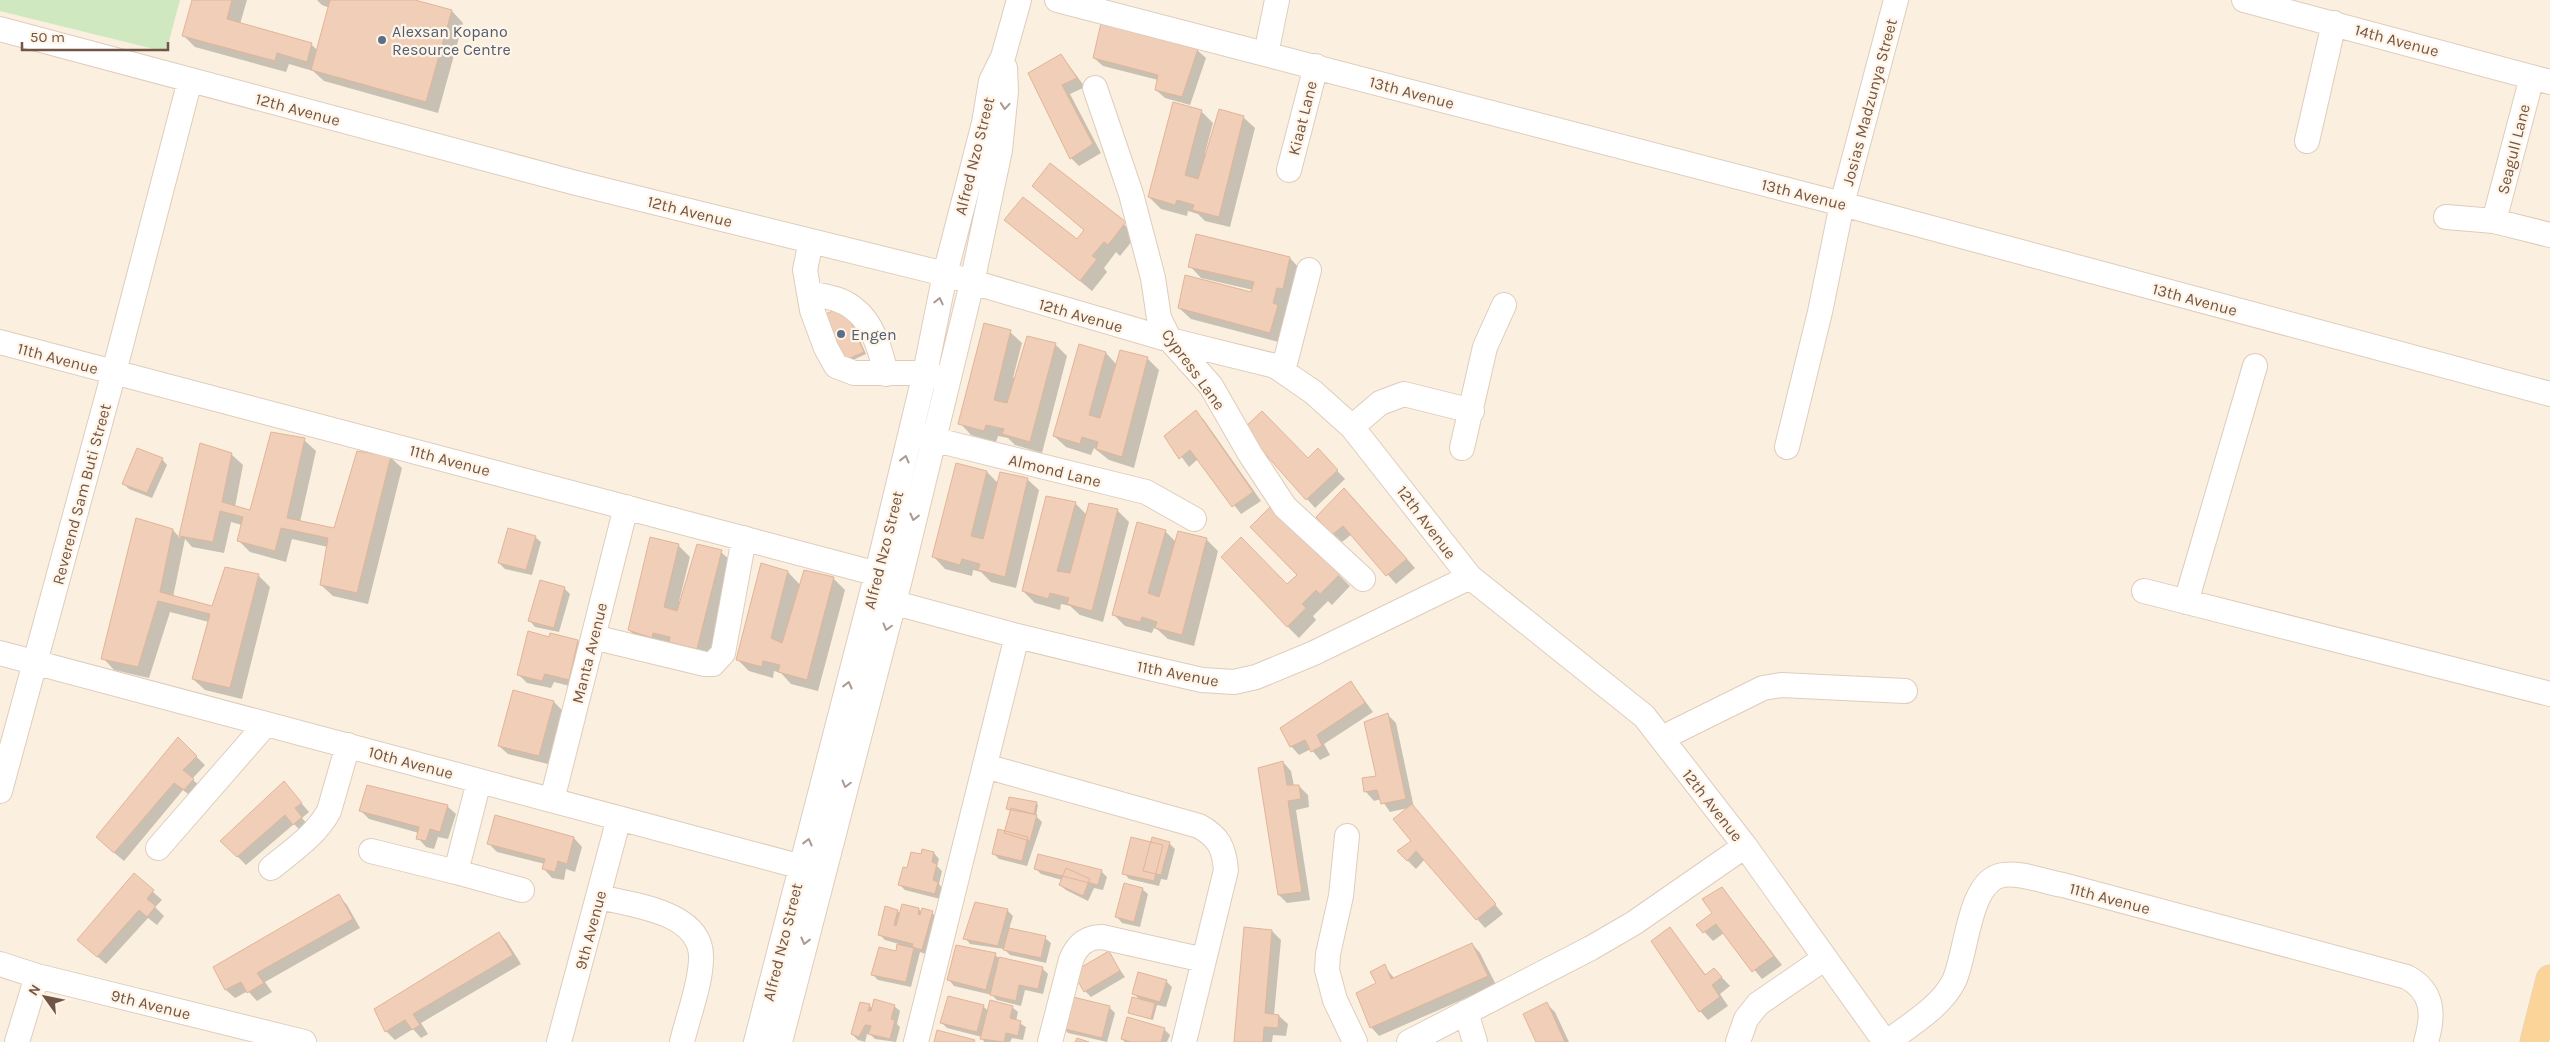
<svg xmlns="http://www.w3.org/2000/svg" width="2550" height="1042" font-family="Karla,sans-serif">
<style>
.garden{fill:#d0e8bf}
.shadow{fill:#0003}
.building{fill:#f0ceb8;stroke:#e2b498}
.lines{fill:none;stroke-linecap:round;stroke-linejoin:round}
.minor-casing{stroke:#dfccbc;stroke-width:26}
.major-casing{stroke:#dad3cf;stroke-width:29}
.minor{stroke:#fff;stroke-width:24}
.major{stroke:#fad498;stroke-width:28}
.oneway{stroke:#aa9a91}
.service-dot{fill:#5c6f8a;stroke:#fff4e5;stroke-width:2}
.labels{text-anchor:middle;stroke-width:4.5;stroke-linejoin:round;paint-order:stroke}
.service-label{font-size:16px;fill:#4e5e75;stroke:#fff4e5;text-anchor:start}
.street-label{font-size:16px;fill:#715648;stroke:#fff4e5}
</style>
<rect width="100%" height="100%" fill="#fbf0df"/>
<path class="garden" d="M0,0H180L166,52L0,11Z"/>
<path class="shadow" d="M193,0H247L240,24L311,44L318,51L330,8L322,5L317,0H410L452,11L463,23L438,113L324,81L313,71L289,64L286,72L195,47L184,36Z
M1197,50L1206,58L1190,105L1165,98L1156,90L1158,80L1103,66L1094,58Z
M1061,55L1085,87L1070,94L1101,153L1079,166L1071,158L1029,74Z
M1201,111L1213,123L1205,153L1207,154L1243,117L1255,128L1230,227L1205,221L1198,214L1188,211L1187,216L1161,209L1149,197Z
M1050,165L1137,235L1120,256L1116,252L1104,268L1107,272L1092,291L1006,220L1077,241L1085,231L1033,186Z
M1197,236L1290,258L1301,270L1294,300L1289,299L1285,313L1289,318L1282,343L1191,319L1179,308L1252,294L1253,290L1201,278L1190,266Z
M846,309L866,354L842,365Z
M1010,332L1022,343L1013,378L1055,344L1067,356L1042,453L1015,445L1008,438L998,436L996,442L971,435L960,423Z
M1106,353L1117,365L1147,358L1159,370L1134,468L1109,460L1094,448L1091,455L1066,447L1054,436Z
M1195,412L1204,420L1261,501L1241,514L1198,459L1189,467L1166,436Z
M1245,429L1309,460L1326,459L1345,479L1315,508Z
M304,440L316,451L300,522L335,530L390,457L402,468L368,604L333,596L321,585L328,547L292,539L286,562L250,552L238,540L242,525L231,522L224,553L192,547L185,539L173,597L213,607L226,568L259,576L270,587L242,699L205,690L193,679L209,622L170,612L149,678L114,670L103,658L173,530L180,538L201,444L231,454L243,465L235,507L251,511Z
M162,459L167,465L152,498L129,489L123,483Z
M957,465L987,472L999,484L1027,479L1039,490L1016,588L991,582L981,572L973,570L972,576L945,569L934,557Z
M1353,498L1415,568L1396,584L1352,534L1342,542L1333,534Z
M1075,503L1087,515L1117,510L1129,522L1103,622L1080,615L1070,606L1061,604L1060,610L1035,603L1023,591Z
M1165,531L1176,542L1206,539L1218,551L1194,646L1168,639L1158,630L1154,628L1152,633L1125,626L1113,614Z
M535,537L541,542L532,575L505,569L499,563Z
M678,545L690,557L679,602L681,603L721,552L733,563L709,660L641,642L629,630Z
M788,572L801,586L833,578L845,590L818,691L791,684L781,673L774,671L773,678L749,671L737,659Z
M1299,575H1339L1350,586L1332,605L1328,601L1313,616L1316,620L1299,638L1287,626V586Z
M564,588L570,594L559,632L535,627L530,621Z
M551,635L578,641L587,650L577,688L554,682L551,688L527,683L518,674Z
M1351,682L1373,712L1324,744L1330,755L1320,760L1311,749L1299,755L1291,746Z
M554,702L562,710L548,764L508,754L499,746Z
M1388,715L1396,723L1414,808L1503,914L1485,928L1425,859L1416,869L1399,852L1413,842L1408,808L1390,812L1381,799L1374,801L1366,792L1363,779L1377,777Z
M178,739L205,765L192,779L202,788L193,798L183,790L124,861L106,846Z
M1283,762L1291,771L1294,786H1299L1308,795L1309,807L1296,810L1310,900L1287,903L1279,895Z
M284,783L309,812L302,818L310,827L303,833L294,824L246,865L222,841Z
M1036,803L1038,805L1036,816L1042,822L1027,866L999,859L993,853L1005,833L1010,811L1008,808Z
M447,806L456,814L448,839L438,837L434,849L426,847L418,838L419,833L369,819L361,811Z
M574,838L582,847L575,872L566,869L564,880L552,878L544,869L545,864L497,852L489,844Z
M1153,839L1170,844L1175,849L1167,880L1161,879L1159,886L1129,879L1124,873L1152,843Z
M934,853L939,859L937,866L942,871L939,884L943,889L940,899L905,890L899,884L908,869L922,856Z
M1036,869L1101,871L1107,877L1103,890L1094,888L1088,901L1066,890L1060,885L1062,880L1041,874Z
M134,875L162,900L155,907L164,916L157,925L148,918L106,964L87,948Z
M1722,888L1782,965L1762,979L1724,933L1713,941L1698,925L1714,914Z
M1142,889L1148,894L1140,927L1122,923L1117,917Z
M339,896L347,905L360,928L265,982L272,992L257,1001L248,991L235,998L226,990L215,967Z
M919,909L922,913H932L938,918L928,955L920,952L911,987L878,980L873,975L897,952L899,944L885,940L880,935L897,911L901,914Z
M1007,910L1013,916L1009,929L1045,938L1051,943L1046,963L1010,955L1004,949L970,944L965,938Z
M1669,929L1706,975L1714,969L1730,986L1720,994L1728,1006L1708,1020L1700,1011Z
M1272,931L1281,940L1274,1015L1279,1016L1288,1024L1286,1036L1273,1035L1272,1042H1236Z
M499,933L507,942L521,964L421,1023L428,1034L421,1038L413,1029L395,1040L386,1031L375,1009Z
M1472,944L1480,953L1496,985L1379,1036L1371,1027L1378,984L1384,966L1395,979Z
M1108,953L1125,977L1091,997L1085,991Z
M995,955L999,958L1042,968L1048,974L1043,994L1025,990L1021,1006L997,1000L992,995L954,986L949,980Z
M1166,981L1172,987L1166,1007L1157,1005L1153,1020L1129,1012L1140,1000L1134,994Z
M949,997L984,1007L988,1011L1012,1007L1018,1012L1016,1021L1026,1027L1023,1040L1012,1038L1010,1042H984L982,1037L947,1028L942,1023Z
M1546,1003L1555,1012L1569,1042H1537Z
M869,1005L873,1009L894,1006L900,1011L897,1024L900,1027L896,1042L875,1039L869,1033L867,1034L865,1042L858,1040L852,1034Z
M1109,1007L1115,1013L1107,1042L1068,1033L1062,1027Z
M1164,1029L1170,1035L1167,1042H1125L1122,1039Z"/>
<path class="building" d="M192,0H232L227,19L312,43L307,62L277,53L275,61L182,36Z
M330,0H415L452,10L426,102L311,70Z
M1101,23L1198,49L1182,97L1155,90L1158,75L1093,58Z
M1061,54L1077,78L1062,85L1093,144L1070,159L1028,73Z
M1173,102L1202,110L1185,175L1198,179L1219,109L1244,116L1219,217L1192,210L1194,205L1177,200L1175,205L1148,197Z
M1050,163L1126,222L1108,245L1104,242L1092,256L1097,259L1080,281L1004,220L1023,197L1077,239L1084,230L1032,186Z
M1196,234L1290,257L1283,289L1277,288L1273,303L1278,305L1270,333L1178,308L1185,275L1251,292L1254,282L1188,267Z
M844,306L864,352L839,363L819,317Z
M984,323L1011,330L994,400L1007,403L1027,336L1056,343L1030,442L1002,434L1004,429L986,425L984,431L958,424Z
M1079,344L1106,352L1089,415L1100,418L1120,350L1148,357L1122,457L1096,449L1098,442L1082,437L1080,444L1053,436Z
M1196,410L1253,492L1232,507L1190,450L1179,459L1164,436Z
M1262,411L1308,458L1318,448L1338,470L1306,500L1243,429Z
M271,432L305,438L287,518L334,528L357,451L391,456L357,593L320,585L328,538L281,528L275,551L237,541L243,517L220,511L213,542L179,536L200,443L232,453L222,502L250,510Z
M137,448L163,458L147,493L122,484Z
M956,463L987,471L971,536L983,539L1000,472L1028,478L1005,577L978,570L980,564L962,559L960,565L932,557Z
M1344,488L1407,559L1386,576L1343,526L1332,535L1316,517Z
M1046,496L1076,502L1057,571L1070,573L1089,503L1118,509L1092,611L1067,604L1069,598L1050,593L1048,599L1022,591Z
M1270,507L1340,574L1320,594L1316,590L1302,604L1306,608L1287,627L1221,557L1241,537L1287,584L1297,575L1250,527Z
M136,518L173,529L160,592L212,606L225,567L259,574L230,688L192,679L210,614L158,601L138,667L101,659Z
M1137,522L1166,530L1148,593L1159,597L1178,531L1207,538L1182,635L1155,628L1157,622L1142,617L1140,622L1112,615Z
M508,528L536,536L526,570L498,563Z
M650,537L679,544L664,607L677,611L697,544L722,550L697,649L669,642L670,637L653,633L652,638L628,630Z
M761,563L788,571L771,638L782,643L804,570L834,577L807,680L778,672L780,665L763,661L762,667L736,660Z
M540,580L565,587L554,628L528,621Z
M528,631L549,637L550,633L578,640L569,680L545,674L542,681L517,675Z
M1351,681L1365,703L1317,735L1322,746L1311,752L1305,740L1290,747L1280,728Z
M513,690L554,701L539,756L498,746Z
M1388,713L1406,799L1381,804L1377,790L1364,792L1362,778L1376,776L1364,722Z
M178,737L197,756L183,770L194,779L184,790L174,783L114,853L96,837Z
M1283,761L1287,785H1299L1301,799L1288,801L1302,892L1278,895L1258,768Z
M284,781L302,803L295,808L302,817L293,825L285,815L237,857L220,841Z
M367,785L448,805L440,832L430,829L426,841L416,839L419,827L359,811Z
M1009,797L1037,802L1034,814L1006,809Z
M1412,804L1496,904L1476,920L1416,851L1407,861L1397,851L1411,841L1393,819Z
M1011,808L1037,815L1030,841L1004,833Z
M495,815L574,837L567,864L558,861L555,872L542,869L545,859L487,844Z
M998,829L1028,837L1022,861L992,854Z
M1131,837L1163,845L1154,881L1122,874Z
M1152,837L1170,842L1161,875L1143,871Z
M922,849L934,852L932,862L937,864L933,880L938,882L935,894L898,885L903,867L907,868L911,852L921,854Z
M1038,854L1102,870L1098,885L1034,869Z
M1066,868L1090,879L1083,896L1059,885Z
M134,873L154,890L147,899L156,906L147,917L139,910L97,957L77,940Z
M1124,883L1143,888L1134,922L1115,917Z
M1722,887L1774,956L1752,972L1716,924L1703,933L1696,925L1712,913L1702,899Z
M339,894L353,919L257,973L264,983L247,993L241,982L225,990L213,967Z
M975,902L1008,909L998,946L963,939Z
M902,904L919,908L918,914L920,915L922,908L933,911L922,950L912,947L913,944L878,935L885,906L898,910L894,925L896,926Z
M1244,927L1272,930L1265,1013L1279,1015L1278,1028L1264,1027L1263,1042H1234Z
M1670,927L1705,975L1714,968L1722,977L1712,985L1720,997L1699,1012L1651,941Z
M1009,928L1046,936L1041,958L1003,950Z
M499,932L513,955L413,1014L420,1025L412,1030L405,1020L385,1032L374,1009Z
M1472,943L1488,976L1370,1028L1356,993L1376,983L1370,972L1385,964L1391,979Z
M897,944L914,948L906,982L871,975L879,947L896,951Z
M956,945L996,953L986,990L947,980Z
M1109,951L1120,971L1084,992L1073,972Z
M999,957L1043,967L1038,989L1019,985L1016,1001L990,995Z
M1138,972L1167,980L1160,1002L1132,994Z
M948,996L984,1005L977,1032L940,1023Z
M1069,996L1110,1006L1102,1038L1061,1028Z
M1132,997L1155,1003L1151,1019L1128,1013Z
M874,999L895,1005L891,1019L895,1020L890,1039L868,1034L871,1026L865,1025L859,1037L851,1034L860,1002L870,1004L868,1011H871Z
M990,1000L1013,1006L1010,1018L1021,1021L1018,1036L1006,1033L1004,1042L980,1039Z
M1547,1002L1565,1042H1536L1523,1014Z
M1127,1017L1165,1028L1161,1042H1131L1121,1039Z
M937,1030L975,1040L974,1042H934Z
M1077,1038L1089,1042H1075Z"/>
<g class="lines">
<defs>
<path id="minor" d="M1057,0L1842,204L2550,394
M2244,0L2550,82
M0,29L576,183L945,274L1170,340L1275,366L1313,392L1352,427L1470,577L1644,716L1745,846L1885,1042
M1266,54L1277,0
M1095,88L1131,194L1153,278L1159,318L1170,340L1211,386L1250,454L1285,507L1363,579
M2307,141L2334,23
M1289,170L1316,66
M2446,217L2494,221L2550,235
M2494,221L2532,77
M811,241L805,270L812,310L826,348L836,366L854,373H925L940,377
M809,293C823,296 841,298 853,308C873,322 881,352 886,374
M0,342L893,578
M1283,371L1309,270
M1352,427L1380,403L1404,394L1472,411
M920,436L1146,492L1194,519
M1787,447L1820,312L1842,204L1896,0
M1462,448L1485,347L1504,305
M2144,591L2550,694
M877,598L1017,636L1141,666L1202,680L1234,682L1256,677L1314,653L1470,577
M2186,602L2255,366
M593,637L705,664H713L723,653L744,538
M0,653L817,871
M1662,738L1763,688L1781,685L1905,691
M985,766L1199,826C1219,837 1224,848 1226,870L1184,1042
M0,791L114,372L190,80
M552,800L626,507
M1347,836L1341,896L1328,954L1327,970L1335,1000L1355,1042
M158,848L266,724
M371,851L456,872L479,781
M271,868C292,851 316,835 329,811L348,745
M456,872L522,890
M599,897C633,905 704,912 701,960C700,987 688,1016 682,1042
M0,964L37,976L304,1042
M1466,1012L1475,1042
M17,1042L37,976
M559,1042L619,818
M756,1042L877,573L925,373L945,274L984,123L991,81L1003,57L1019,0
M780,1042L900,579L972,283L1000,150L1006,91L1005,68
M916,1042L1017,636
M1050,1042L1071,960C1077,945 1086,937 1102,937L1204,960
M1409,1042L1591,948L1634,923L1745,846
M1738,1042L1746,1019L1758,1004L1825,958
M1887,1042C1910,1025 1941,1007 1954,981C1967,954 1968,880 2003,875C2021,872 2045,882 2063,885L2407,977C2434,992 2434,1015 2426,1042"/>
<path id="major" d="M2534,1042L2550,979"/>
</defs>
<use href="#minor" class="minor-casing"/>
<use href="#major" class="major-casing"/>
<use href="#minor" class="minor"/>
<use href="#major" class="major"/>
</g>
<defs><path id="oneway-chevron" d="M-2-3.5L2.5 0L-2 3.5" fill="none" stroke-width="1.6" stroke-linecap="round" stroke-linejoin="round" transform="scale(1.25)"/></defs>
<g class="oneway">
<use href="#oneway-chevron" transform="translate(1005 106) rotate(95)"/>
<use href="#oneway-chevron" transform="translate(939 301) rotate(-77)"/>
<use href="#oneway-chevron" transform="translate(905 459) rotate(-76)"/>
<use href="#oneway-chevron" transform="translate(914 517) rotate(104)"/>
<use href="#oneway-chevron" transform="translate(887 627) rotate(105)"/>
<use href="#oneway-chevron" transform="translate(848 685) rotate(-76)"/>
<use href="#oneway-chevron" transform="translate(846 784) rotate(105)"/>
<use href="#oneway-chevron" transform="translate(808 842) rotate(-76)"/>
<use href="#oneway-chevron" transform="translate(805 941) rotate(104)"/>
</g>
<g class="service-dot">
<circle cx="382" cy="40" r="5"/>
<circle cx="841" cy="334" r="5"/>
</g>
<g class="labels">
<g class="service-label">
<text x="392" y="37">Alexsan Kopano<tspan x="392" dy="18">Resource Centre</tspan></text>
<text x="851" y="340">Engen</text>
</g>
<g class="street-label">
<text transform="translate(2397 40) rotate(15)" y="6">14th Avenue</text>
<text transform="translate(1412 92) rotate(15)" y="6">13th Avenue</text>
<text transform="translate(1869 102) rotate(-75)" y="6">Josias Madzunya Street</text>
<text transform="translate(298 109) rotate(15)" y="6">12th Avenue</text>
<text transform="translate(1302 118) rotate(-76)" y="6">Kiaat Lane</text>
<text transform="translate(2513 149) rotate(-76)" y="6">Seagull Lane</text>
<text transform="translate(974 156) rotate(-76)" y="6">Alfred Nzo Street</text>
<text transform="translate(1804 194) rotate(14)" y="6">13th Avenue</text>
<text transform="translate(690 211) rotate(14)" y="6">12th Avenue</text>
<text transform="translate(2195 299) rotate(15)" y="6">13th Avenue</text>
<text transform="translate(1081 315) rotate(16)" y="6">12th Avenue</text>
<text transform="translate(58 358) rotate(15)" y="6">11th Avenue</text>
<text transform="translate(1194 369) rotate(54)" y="6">Cypress Lane</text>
<text transform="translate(450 460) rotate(15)" y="6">11th Avenue</text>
<text transform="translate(1055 470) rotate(14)" y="6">Almond Lane</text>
<text transform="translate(81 494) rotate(-75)" y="6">Reverend Sam Buti Street</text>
<text transform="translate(1427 522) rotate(53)" y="6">12th Avenue</text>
<text transform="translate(883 550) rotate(-76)" y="6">Alfred Nzo Street</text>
<text transform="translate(589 653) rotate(-76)" y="6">Manta Avenue</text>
<text transform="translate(1178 673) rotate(11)" y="6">11th Avenue</text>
<text transform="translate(411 762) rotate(15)" y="6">10th Avenue</text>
<text transform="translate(1713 805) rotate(52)" y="6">12th Avenue</text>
<text transform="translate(2110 898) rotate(15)" y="6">11th Avenue</text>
<text transform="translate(590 930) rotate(-75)" y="6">9th Avenue</text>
<text transform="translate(782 942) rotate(-76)" y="6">Alfred Nzo Street</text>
<text transform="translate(151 1004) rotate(14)" y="6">9th Avenue</text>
</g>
</g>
<g transform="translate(45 997) rotate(303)" stroke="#fff4e5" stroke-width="4" paint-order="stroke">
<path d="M0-4L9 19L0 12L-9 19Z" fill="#715648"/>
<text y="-8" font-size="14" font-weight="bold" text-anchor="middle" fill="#715648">N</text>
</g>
<path d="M22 42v8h146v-8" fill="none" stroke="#715648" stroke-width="2.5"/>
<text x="30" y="42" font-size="15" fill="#715648" stroke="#fff4e5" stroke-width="4" paint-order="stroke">50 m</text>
</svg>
